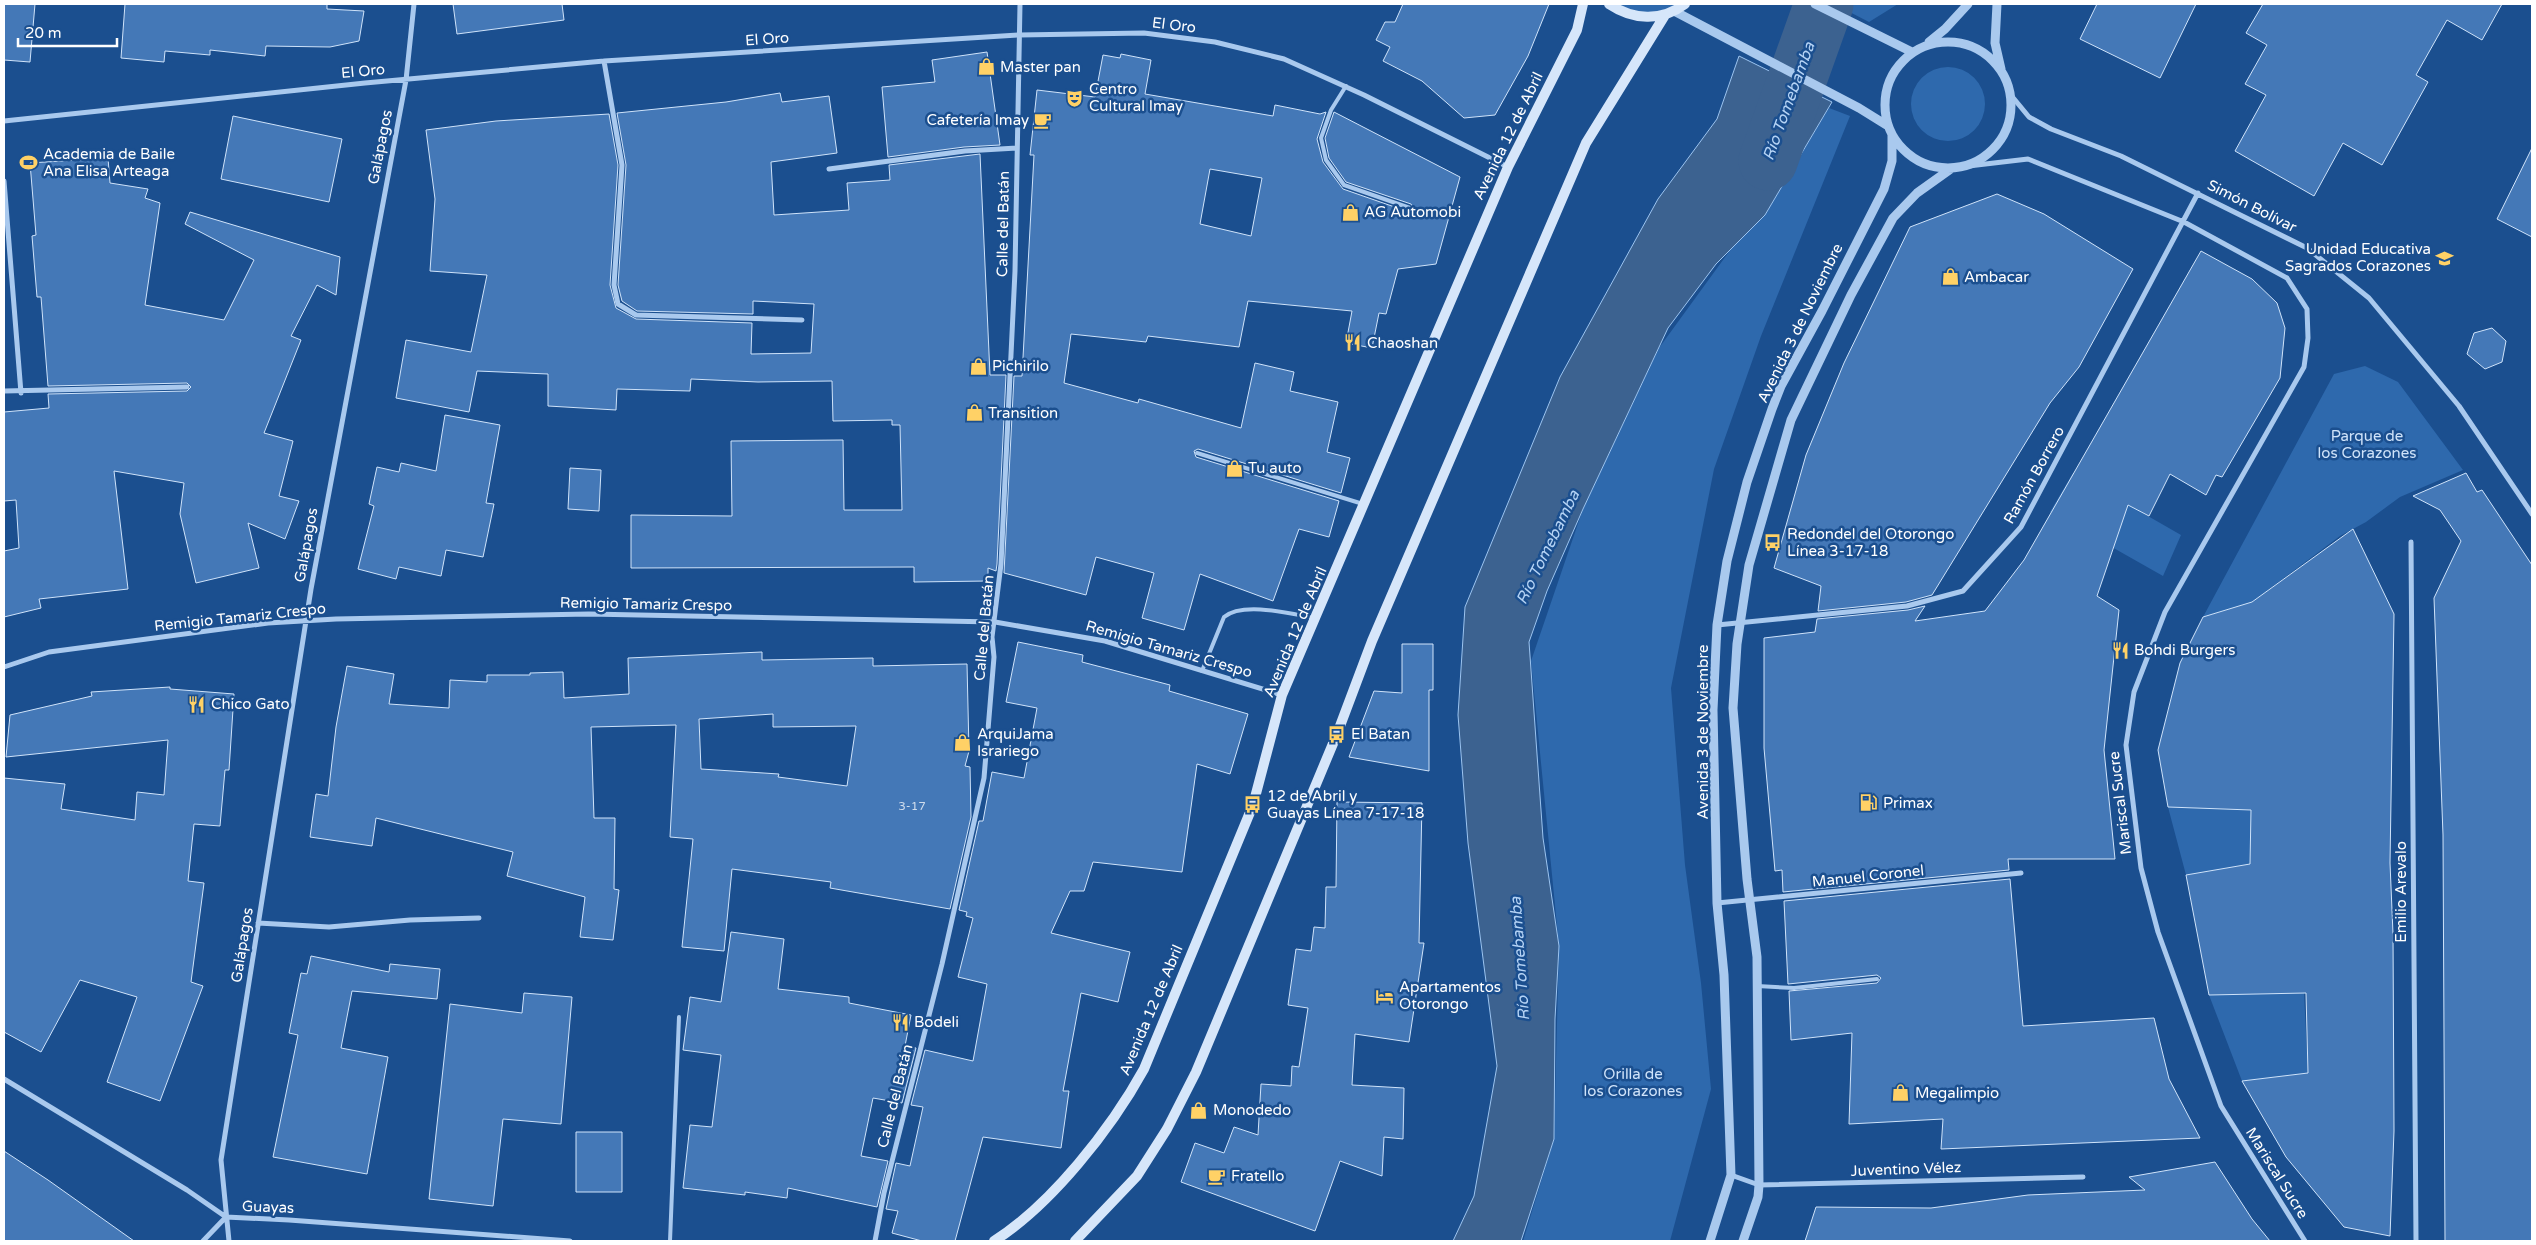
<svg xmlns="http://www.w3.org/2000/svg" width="2536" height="1245" font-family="'Varela Round',sans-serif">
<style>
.green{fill:#2e69ad}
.water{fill:#3c6290;stroke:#9cc4f0}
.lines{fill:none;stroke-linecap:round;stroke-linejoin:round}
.river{stroke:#3c6290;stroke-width:59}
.building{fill:#4478b7;stroke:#cfe3fa;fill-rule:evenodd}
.service{stroke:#a9c9ee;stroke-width:4}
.minor{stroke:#a9c9ee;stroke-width:5}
.tertiary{stroke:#a9c9ee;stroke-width:9}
.secondary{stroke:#d6e6fa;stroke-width:10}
.labels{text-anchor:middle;stroke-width:5;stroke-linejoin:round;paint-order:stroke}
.number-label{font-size:12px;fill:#d0dded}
.street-label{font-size:15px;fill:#fff;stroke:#1b4f8f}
.poi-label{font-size:15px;fill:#fff;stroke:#1b4f8f;text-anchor:start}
.park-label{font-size:15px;fill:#cfe3fa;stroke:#1b4f8f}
.water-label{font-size:16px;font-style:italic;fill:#b5d3f5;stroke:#1b4f8f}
</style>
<rect width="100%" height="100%" fill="#1b4f8f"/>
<path class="green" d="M1617,4H1678C1656,15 1639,15 1617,4Z
M1839,4H1898L1869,22L1838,6Z
M1911 104a37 37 0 1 1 74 0a37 37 0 1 1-74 0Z
M1829,108L1850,116L1761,336L1714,469L1671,688L1685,865L1701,983L1711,1089L1670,1241H1523L1554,1139L1559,946L1531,661L1583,509L1659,348L1731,249L1765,215Z
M2365,366L2398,382L2463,470L2400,497L2366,522L2340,536L2252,602L2203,617L2334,374Z
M2073,473L2181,535L2163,576L2050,512Z
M2168,807L2251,810L2250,864L2186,875Z
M2304,993L2308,1073L2242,1081L2209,995Z"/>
<path class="water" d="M1739,56L1832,102L1765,215L1716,264L1668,328L1583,509L1547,591L1529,642L1543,838L1559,946L1555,1019L1554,1139L1521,1241H1453L1474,1196L1497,1066L1468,843L1458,715L1465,607L1560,377L1658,199L1717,119Z"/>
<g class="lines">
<path class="river" d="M1768,161L1824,4"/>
</g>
<path class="building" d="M4,4H35L30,62L4,60Z
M125,4H327V9L364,11L359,41L330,47L266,46L265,56L210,50V55L165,51L164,62L121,58Z
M453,4H562L564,20L457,34Z
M1403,4H1549L1528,56L1495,115L1464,118L1422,81L1383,61L1390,47L1376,40L1385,22H1395Z
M2097,4H2196L2160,78L2080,39Z
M2263,4H2502L2482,40L2447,20L2416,75L2428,82L2382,165L2343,143L2314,196L2235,151L2266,95L2245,84L2267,45L2246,33Z
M987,52L1000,145L964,147L888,157L882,87L935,82L932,60Z
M1121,54L1151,60L1145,94L1273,116L1275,105L1320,114L1326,112L1317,139L1323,162L1343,189L1409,212L1414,209L1411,204L1346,182L1329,158L1325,138L1334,112L1460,177L1436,264L1398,269L1386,314L1379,313L1372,348L1346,343L1352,311L1248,301L1239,347L1148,336L1146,342L1071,334L1064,383L1138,403L1139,399L1241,428L1255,363L1294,372L1290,391L1338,402L1327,452L1350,458L1341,493L1198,449L1194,451L1196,457L1339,501L1329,537L1299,529L1273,601L1200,574L1184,630L1142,618L1154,573L1096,557L1086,595L1004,573L1014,376H1022L1034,155H1030L1037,90L1095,97L1103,55L1120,58ZM1210,169L1262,178L1251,236L1200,224Z
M780,93L782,102L829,96L837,153L771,162L774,215L849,210L847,183L890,180L889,165L980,154L990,375H1006L997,564L996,571L988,568V581L914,582V567L631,568V515L732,516L731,441L843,440L844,510H902L900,425H892V420L833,421L832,381L758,382L691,379L690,391L617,389L616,410L548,406V374L477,371L469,412L396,398L406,340L471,352L487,275L430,271L435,199L426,130L496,121L609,114L618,165L610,285L616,308L636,319L752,323L751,354L811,353L814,304L753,301V314L637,311L622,301L618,285L626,165L617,113L726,102Z
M233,116L342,139L329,202L221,179Z
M2532,148V237L2497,219Z
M108,158L110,183L148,189L145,198L160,203L145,305L224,320L254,260L185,224L190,212L340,257L336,295L317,285L291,336L301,340L264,433L293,441L279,496L299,501L285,539L248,523L259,568L196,583L180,514L184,483L114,471L128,589L39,599L41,608L4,617V551L19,548L16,500L4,501V412L49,408L48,394L187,391L191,387L187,383L48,386L41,297H37L32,236L36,235L30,163Z
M1997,194L2044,214L2133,269L2079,367L2050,403L1932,595L1906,602L1818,611L1821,586L1774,568L1806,455L1844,363L1910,227Z
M2201,251L2252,279L2277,303L2285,328L2280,378L2222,477L2216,475L2206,495L2170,474L2149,516L2128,505L2097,596L2119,610L2104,750L2115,859H2008L2009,870L1783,892L1782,870L1775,871L1764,748V638L1815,632L1817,619L1908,610L1925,606L1915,621L1985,611L2024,560Z
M2492,328L2506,341L2502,362L2485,369L2467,354L2474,333Z
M445,415L500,425L486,503L494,504L483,557L446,550L441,576L399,567L396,579L358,569L374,506L369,504L377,467L399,472L401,463L436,471Z
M570,468L601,470L599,511L568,509Z
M2466,473L2477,492L2482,490L2532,565V1241H2445L2443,835L2434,598L2461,541L2440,510L2413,496Z
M2353,529L2394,614L2390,863L2393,934L2394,1131L2390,1236L2344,1227L2286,1157L2242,1081L2308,1073L2306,993L2209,995L2186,875L2250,864L2251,810L2168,807L2158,750L2180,663L2203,617L2252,602Z
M1018,642L1083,655L1082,662L1170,685L1169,691L1248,714L1230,774L1197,764L1182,872L1093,862L1084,891H1070L1051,933L1130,952L1118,1002L1081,993L1063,1091H1069L1061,1148L983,1137L955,1241H922L892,1233L898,1211L886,1209L896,1163L910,1166L923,1107L911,1105L925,1050L973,1061L987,984L958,977L973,918L966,916L967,912L959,910L979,821H983L992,772L1024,778L1037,708L1006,702Z
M1402,644H1433V690H1429V771L1349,757L1374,691L1402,693Z
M762,652V660L873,658V666L967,664L969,751L965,766L970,767L971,817L950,909L830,888L831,882L732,869L724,951L682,947L693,839L670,837L676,725L591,727L594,818H615L614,889L619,890L613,940L580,937L585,897L507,876L513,852L376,818L372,846L310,837L316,794L328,796L336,727L347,666L394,674L389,704L449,708L450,680L487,682V675H530V673L563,672L564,698L629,694L628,658ZM773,714V727L856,726L847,786L778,777L779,774L701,769L699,719Z
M170,687V689L234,694L229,770H225L220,826L194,824L188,881L204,883L191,982L203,986L160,1101L107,1082L137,997L80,980L41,1052L4,1032V778L65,784L61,809L135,820L137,792L164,795L168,740L6,757L10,715L92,696L91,692Z
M1337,802L1422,803L1419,943H1424L1409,1042L1355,1034L1352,1085L1404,1088L1403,1139L1384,1137L1382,1176L1340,1161L1315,1231L1181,1182L1195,1143L1224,1153L1234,1127L1258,1135L1261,1084L1291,1086L1292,1066L1299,1067L1308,1008L1288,1005L1296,949L1311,951L1314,927L1325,928L1326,887H1336Z
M2010,879L2023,1026L2154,1018L2169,1079L2200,1138L1941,1149L1943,1119L1849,1124L1852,1033L1791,1040L1789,991L1877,983L1881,978L1877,975L1788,984L1784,901Z
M731,932L784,939L778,989L849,997V1003L911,1015L905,1046L916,1048L902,1103L873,1098L861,1156L888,1161L877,1207L788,1188L787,1198L745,1192V1195L683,1188L690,1125L712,1127L721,1055L683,1050L690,997L721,1002Z
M311,956L389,972L390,964L440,969L437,999L352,991L341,1048L388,1057L367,1174L273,1157L298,1035L289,1033L301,973L307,974Z
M524,993L572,997L561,1124L503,1119L493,1206L429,1199L450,1004L522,1013Z
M576,1132H622V1192H576Z
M4,1151L48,1180L134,1241H4Z
M2215,1162L2252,1219L2270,1241H1805L1816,1207L1931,1208L2028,1195L2145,1190L2129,1177Z"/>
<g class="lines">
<path class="service" d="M1346,86L1331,110L1321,138L1326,160L1344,185L1410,208
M1197,453L1363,504
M1202,671L1224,617C1243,601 1292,614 1315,618
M1757,986L1794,988L1877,979
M670,1241L679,1017"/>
<path class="minor" d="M604,61L622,165L614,285L618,304L636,315L802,320
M2010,94L2029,117L2051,129L2121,156L2307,248L2369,298L2459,406L2532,514
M4,121L365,83L604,61L1019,35L1144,33L1215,42L1284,59L1364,95L1508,167
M1960,167L2028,159L2184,222L2287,278L2307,309L2308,338L2304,367L2165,612L2134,692L2126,745L2141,868L2158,932L2221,1106L2305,1241
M829,169L965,151L1017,148
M4,181L21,393
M4,391L187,387
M2411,542L2416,1241
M1717,625L1907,606L1963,591L2021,527L2198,193
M4,667L49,652L268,623L336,619L589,614L995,622L1105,641L1282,695
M1717,903L2021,873
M258,923L329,927L410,920L479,918
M4,1079L187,1190L226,1217L289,1220L570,1241
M1731,1175L1759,1185L2083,1177
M203,1241L226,1217
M229,1241L221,1160L311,589L406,80L414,4
M875,1241L884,1193L942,964L984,778L994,657L992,637L1001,564L1015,271L1020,4"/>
<path class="tertiary" d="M1815,4L1912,52
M1997,4L1995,43L2001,69
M1674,11L1859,108L1888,126
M1885 105a63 63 0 1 1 126 0a63 63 0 1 1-126 0Z
M1929,42L1945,29L1968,4
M1710,1241L1731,1175L1724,975L1717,903L1713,710L1717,625L1727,561L1747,482L1772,409L1781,386L1822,311L1884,189L1892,161V135
M1743,1241L1758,1197L1759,1185L1757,957L1747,879L1733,708L1737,644L1749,565L1791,420L1851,295L1893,218L1917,193L1952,168"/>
<path class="secondary" d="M1609,4C1633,20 1661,22 1685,4
M994,1241C1051,1205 1111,1129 1144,1069L1253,805L1282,695L1508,167L1577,30L1583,4
M1075,1241L1137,1176L1167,1129L1196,1072L1337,734L1372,641L1586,143L1665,15"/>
</g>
<defs>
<symbol id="shop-bare" viewBox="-9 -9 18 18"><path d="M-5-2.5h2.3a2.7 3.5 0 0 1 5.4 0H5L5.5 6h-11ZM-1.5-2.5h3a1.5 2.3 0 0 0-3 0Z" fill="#ffd166" stroke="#1b4f8f" stroke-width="2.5" paint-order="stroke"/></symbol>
<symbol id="theatre-bare" viewBox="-9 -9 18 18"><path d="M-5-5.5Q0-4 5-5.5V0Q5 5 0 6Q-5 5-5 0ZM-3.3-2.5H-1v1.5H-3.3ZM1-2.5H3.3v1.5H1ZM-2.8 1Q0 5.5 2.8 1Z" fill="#ffd166" stroke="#1b4f8f" stroke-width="2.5" paint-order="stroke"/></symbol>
<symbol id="cafe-bare" viewBox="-9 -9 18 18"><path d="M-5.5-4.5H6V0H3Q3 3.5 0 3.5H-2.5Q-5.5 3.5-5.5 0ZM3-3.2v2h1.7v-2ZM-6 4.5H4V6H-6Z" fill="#ffd166" stroke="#1b4f8f" stroke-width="2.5" paint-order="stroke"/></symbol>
<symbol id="stadium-bare" viewBox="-9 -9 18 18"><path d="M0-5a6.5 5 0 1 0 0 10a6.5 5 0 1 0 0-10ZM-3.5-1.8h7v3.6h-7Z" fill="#ffd166" stroke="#1b4f8f" stroke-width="2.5" paint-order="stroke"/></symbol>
<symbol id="school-bare" viewBox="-9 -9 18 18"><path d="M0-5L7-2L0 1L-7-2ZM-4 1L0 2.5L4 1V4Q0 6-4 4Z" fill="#ffd166" stroke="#1b4f8f" stroke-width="2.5" paint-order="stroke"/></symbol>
<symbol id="restaurant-bare" viewBox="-9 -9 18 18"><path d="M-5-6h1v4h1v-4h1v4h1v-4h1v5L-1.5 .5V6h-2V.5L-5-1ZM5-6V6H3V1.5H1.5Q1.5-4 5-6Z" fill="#ffd166" stroke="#1b4f8f" stroke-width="2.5" paint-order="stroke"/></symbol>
<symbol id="bus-bare" viewBox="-9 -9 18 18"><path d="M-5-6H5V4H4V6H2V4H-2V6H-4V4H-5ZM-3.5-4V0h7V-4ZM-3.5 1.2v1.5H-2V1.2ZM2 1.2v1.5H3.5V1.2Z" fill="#ffd166" stroke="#1b4f8f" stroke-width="2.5" paint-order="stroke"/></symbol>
<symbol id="fuel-bare" viewBox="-9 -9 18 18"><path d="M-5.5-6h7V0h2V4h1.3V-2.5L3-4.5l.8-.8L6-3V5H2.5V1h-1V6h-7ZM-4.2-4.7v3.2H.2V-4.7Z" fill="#ffd166" stroke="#1b4f8f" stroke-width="2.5" paint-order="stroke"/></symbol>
<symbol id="hotel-bare" viewBox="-9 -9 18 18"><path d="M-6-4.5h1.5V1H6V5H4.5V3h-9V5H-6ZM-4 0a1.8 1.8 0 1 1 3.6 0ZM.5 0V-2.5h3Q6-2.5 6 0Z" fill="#ffd166" stroke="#1b4f8f" stroke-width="2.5" paint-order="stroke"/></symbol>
</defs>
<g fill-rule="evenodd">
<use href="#shop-bare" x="974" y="54" width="25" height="25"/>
<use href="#theatre-bare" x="1062" y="86" width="25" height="25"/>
<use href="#cafe-bare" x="1030" y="108" width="25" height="25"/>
<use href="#stadium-bare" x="16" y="150" width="25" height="25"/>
<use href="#shop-bare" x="1338" y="200" width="25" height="25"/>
<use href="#school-bare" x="2432" y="246" width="25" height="25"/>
<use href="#shop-bare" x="1938" y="264" width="25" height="25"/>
<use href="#restaurant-bare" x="1340" y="330" width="25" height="25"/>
<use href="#shop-bare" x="966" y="354" width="25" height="25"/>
<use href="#shop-bare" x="962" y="400" width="25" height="25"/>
<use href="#shop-bare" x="1222" y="456" width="25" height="25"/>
<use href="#bus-bare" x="1760" y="530" width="25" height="25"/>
<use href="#restaurant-bare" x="2108" y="638" width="25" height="25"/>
<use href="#restaurant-bare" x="184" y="692" width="25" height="25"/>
<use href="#bus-bare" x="1324" y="722" width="25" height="25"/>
<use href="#shop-bare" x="950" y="730" width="25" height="25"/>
<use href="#fuel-bare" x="1856" y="790" width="25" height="25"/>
<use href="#bus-bare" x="1240" y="792" width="25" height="25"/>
<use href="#hotel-bare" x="1372" y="984" width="25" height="25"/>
<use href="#restaurant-bare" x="888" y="1010" width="25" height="25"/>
<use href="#shop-bare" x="1888" y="1080" width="25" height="25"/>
<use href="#shop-bare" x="1186" y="1098" width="25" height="25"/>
<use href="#cafe-bare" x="1204" y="1164" width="25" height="25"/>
</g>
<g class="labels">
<g class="number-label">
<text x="912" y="810">3-17</text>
</g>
<g class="street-label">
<text transform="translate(1174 25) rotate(7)" y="5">El Oro</text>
<text transform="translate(767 39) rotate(-4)" y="5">El Oro</text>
<text transform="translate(363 71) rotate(-5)" y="5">El Oro</text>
<text transform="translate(1508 136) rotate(-64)" y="5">Avenida 12 de Abril</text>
<text transform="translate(380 147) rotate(-79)" y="5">Galápagos</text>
<text transform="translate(2252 206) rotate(27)" y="5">Simón Bolívar</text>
<text transform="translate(1003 224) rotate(-89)" y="5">Calle del Batán</text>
<text transform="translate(1800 323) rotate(-64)" y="5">Avenida 3 de Noviembre</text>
<text transform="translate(2034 475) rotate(-61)" y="5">Ramón Borrero</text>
<text transform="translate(306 545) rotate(-80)" y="5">Galápagos</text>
<text transform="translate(646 604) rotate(1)" y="5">Remigio Tamariz Crespo</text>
<text transform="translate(240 617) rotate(-6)" y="5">Remigio Tamariz Crespo</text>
<text transform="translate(984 628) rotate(-85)" y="5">Calle del Batán</text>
<text transform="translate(1295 632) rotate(-67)" y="5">Avenida 12 de Abril</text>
<text transform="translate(1169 649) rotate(16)" y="5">Remigio Tamariz Crespo</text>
<text transform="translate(1703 732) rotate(-90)" y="5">Avenida 3 de Noviembre</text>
<text transform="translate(2120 803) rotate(-97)" y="5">Mariscal Sucre</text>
<text transform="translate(1868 876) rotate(-6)" y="5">Manuel Coronel</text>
<text transform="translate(2401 892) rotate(-90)" y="5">Emilio Arevalo</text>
<text transform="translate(242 945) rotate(-81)" y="5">Galápagos</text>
<text transform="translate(1151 1010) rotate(-67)" y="5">Avenida 12 de Abril</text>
<text transform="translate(895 1096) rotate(-76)" y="5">Calle del Batán</text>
<text transform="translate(1906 1169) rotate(-2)" y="5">Juventino Vélez</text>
<text transform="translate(2277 1173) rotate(58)" y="5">Mariscal Sucre</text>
<text transform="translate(268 1207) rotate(2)" y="5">Guayas</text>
</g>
<g class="poi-label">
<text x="1000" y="72">Master pan</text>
<text x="1089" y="94">Centro<tspan x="1089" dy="17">Cultural Imay</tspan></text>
<text x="1029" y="125" text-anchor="end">Cafetería Imay</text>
<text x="43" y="159">Academia de Baile<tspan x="43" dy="17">Ana Elisa Arteaga</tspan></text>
<text x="1364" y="217">AG Automobi</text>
<text x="2431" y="254" text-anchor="end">Unidad Educativa<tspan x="2431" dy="17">Sagrados Corazones</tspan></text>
<text x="1964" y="282">Ambacar</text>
<text x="1367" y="348">Chaoshan</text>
<text x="992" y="371">Pichirilo</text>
<text x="988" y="418">Transition</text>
<text x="1248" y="473">Tu auto</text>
<text x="1787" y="539">Redondel del Otorongo<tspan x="1787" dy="17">Línea 3-17-18</tspan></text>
<text x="2134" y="655">Bohdi Burgers</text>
<text x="211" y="709">Chico Gato</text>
<text x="977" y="739">ArquiJama<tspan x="977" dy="17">Israriego</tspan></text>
<text x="1351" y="739">El Batan</text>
<text x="1267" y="801">12 de Abril y<tspan x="1267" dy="17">Guayas Línea 7-17-18</tspan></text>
<text x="1883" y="808">Primax</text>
<text x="1399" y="992">Apartamentos<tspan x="1399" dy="17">Otorongo</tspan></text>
<text x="914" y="1027">Bodeli</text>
<text x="1915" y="1098">Megalimpio</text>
<text x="1213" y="1115">Monodedo</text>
<text x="1231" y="1181">Fratello</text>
</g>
<g class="park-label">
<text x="2367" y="441">Parque de<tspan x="2367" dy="17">los Corazones</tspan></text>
<text x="1633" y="1079">Orilla de<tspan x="1633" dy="17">los Corazones</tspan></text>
</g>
<g class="water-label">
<text transform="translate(1788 101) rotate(-70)" y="6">Río Tomebamba</text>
<text transform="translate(1547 547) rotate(-64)" y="6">Río Tomebamba</text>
<text transform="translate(1519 959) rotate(-94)" y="6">Río Tomebamba</text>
</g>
</g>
<rect width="2536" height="1245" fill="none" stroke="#ffffff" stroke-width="10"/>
<path d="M18 38v8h99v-8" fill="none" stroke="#ffffff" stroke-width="2.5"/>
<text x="25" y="38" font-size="15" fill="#ffffff" stroke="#1b4f8f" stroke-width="4" paint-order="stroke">20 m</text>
</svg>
